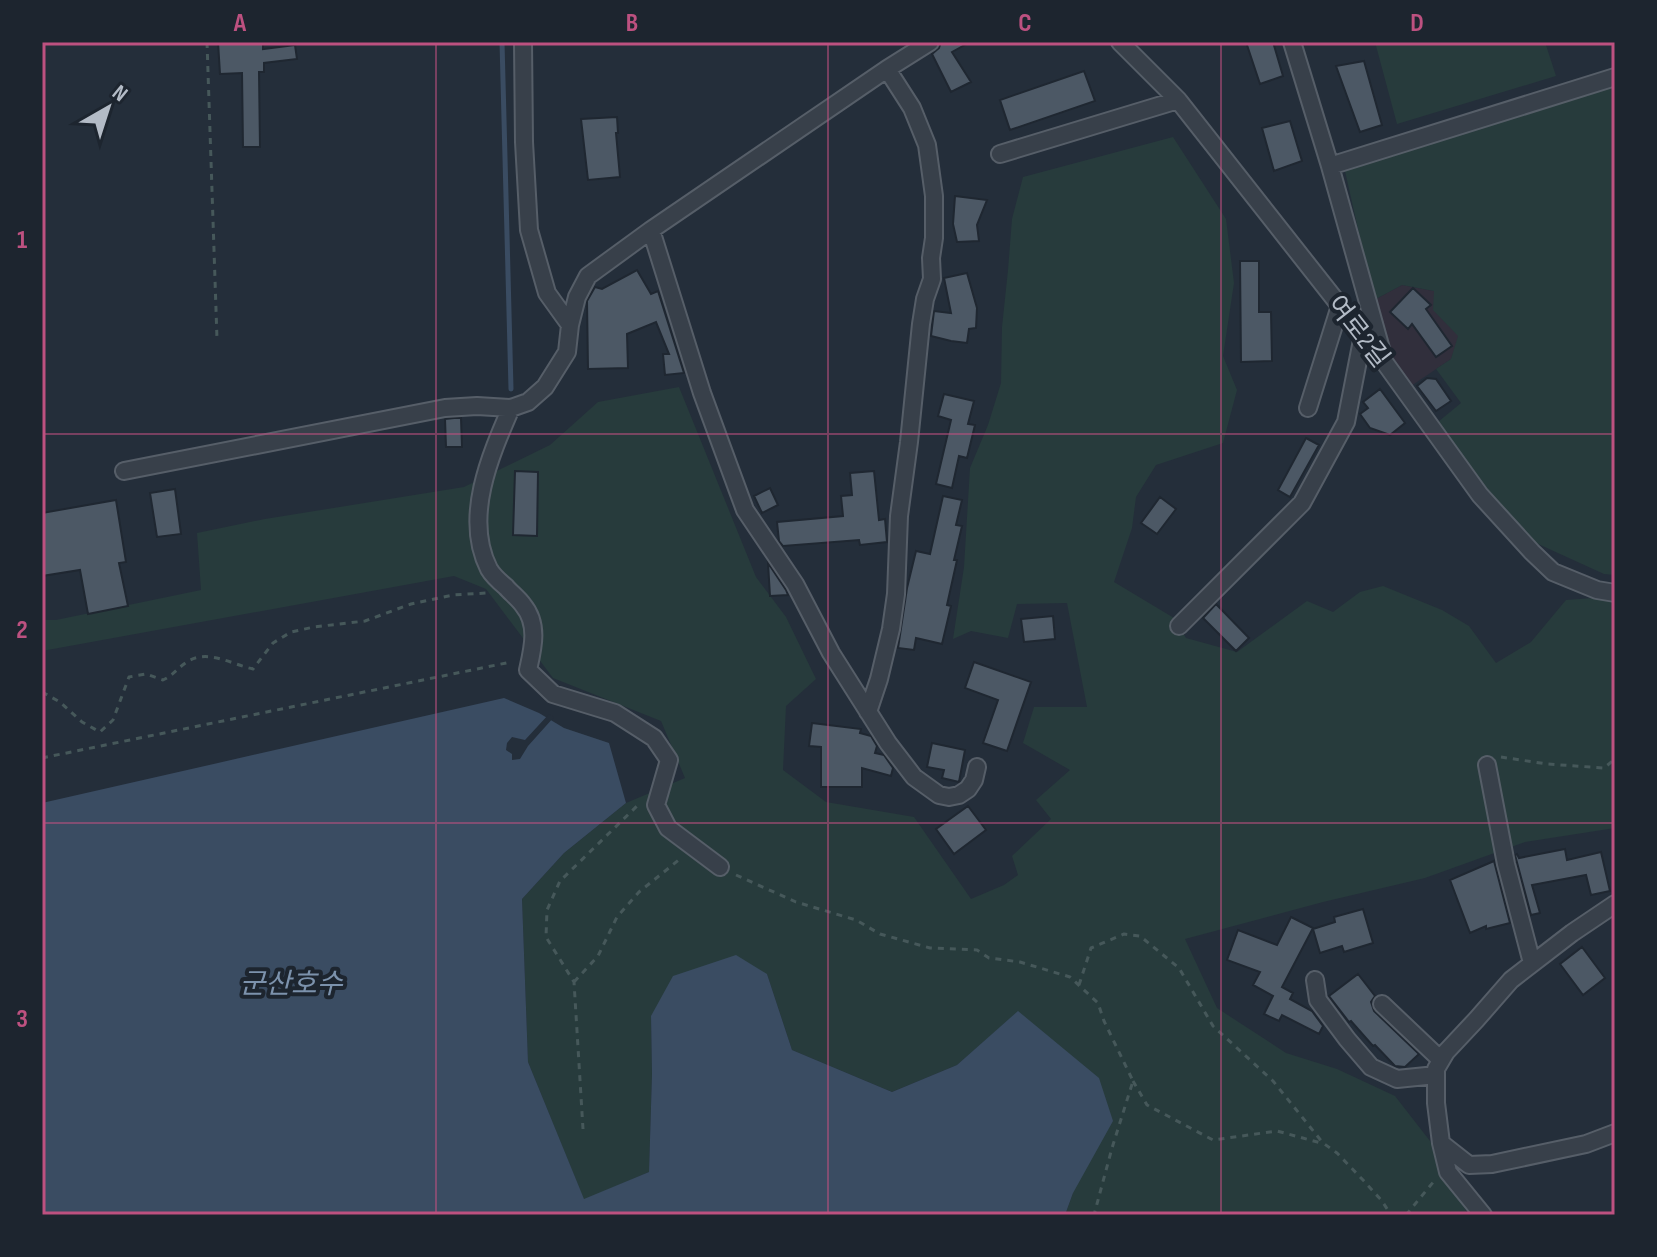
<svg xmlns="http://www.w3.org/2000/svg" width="1657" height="1257" font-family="'Sofia Sans Condensed','Noto Sans KR',sans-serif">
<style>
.medical{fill:#312f3c}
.green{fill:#273b3c}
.water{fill:#3a4c62}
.pier{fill:#242e3a}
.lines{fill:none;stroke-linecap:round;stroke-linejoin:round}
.stream{stroke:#3a4c62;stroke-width:5}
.building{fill:#4c5865;stroke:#1f2731;stroke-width:2}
.minor-casing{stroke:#565e68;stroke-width:20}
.path{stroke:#46585a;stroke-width:3;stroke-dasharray:6 6;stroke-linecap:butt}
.minor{stroke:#38404a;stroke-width:16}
.grid{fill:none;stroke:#bd5180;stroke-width:2;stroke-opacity:0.55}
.labels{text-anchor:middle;stroke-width:8;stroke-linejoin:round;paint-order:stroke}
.street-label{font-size:26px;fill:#b3bbc6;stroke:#1d252f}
.water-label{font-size:28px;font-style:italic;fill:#7c92ac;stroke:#1d252f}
.neatline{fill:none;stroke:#bd5180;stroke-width:3}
.grid-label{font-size:26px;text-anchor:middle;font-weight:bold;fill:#bd5180}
</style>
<rect width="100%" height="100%" fill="#242e3a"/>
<path class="medical" d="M1402,285L1434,291V310L1459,336L1451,359L1411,386L1394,359L1374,300Z"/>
<path class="green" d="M1375,42H1545L1556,76L1397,124Z
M1615,85V575L1604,574L1536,543L1496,501L1438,422L1461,403L1436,369L1451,359L1458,336L1433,310L1434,291L1402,285L1374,300L1345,171L1438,138Z
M1173,137L1226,219L1234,283L1223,356L1237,390L1223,443L1156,465L1136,497L1132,528L1114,582L1174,618L1186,638L1237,652L1307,601L1333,612L1360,592L1383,586L1442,610L1469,626L1496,663L1531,642L1566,600L1593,598L1615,601V828L1525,842L1425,878L1323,902L1185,939L1217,1008L1286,1053L1337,1069L1395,1096L1430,1141L1468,1215H1065L1073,1193L1018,1012L957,1065L892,1092L792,1050L767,974L651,1016L652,1074L649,1172L584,1200L528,1062L522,899L564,853L626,803L685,778L661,721L553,678L486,589L454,576L42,651V620H56L201,590L197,533L265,519L464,487L550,445L598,402L679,387L756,577L786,617L816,679L786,706L783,770L826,802L914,817L971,899L1004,885L1018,875L1012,856L1051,819L1036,800L1070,770L1023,743L1034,707H1087L1067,603L1017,604L1008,638L971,631L953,639L964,567L970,468L988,425L1001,383L1002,327L1008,270L1012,219L1023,177Z"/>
<path class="water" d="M504,698L539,713L564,728L609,743L626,803L564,853L522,899L528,1062L584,1199L649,1172L652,1074L651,1016L673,976L736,955L767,974L792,1050L892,1092L957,1065L1018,1011L1099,1078L1113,1121L1073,1193L1065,1215H42V803Z"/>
<path class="pier" d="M549,714L554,717L528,746L520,759L512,760V754L506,750L507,743L512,737L525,740Z"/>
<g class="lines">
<path class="stream" d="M502,42L511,389"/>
</g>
<path class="building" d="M218,42H263V49L295,45L297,59L264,63V72H259L260,147H243L242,73L220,74Z
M941,42H970L952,52L971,82L951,92L932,54L939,48Z
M1246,42H1273L1283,76L1260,84Z
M1364,61L1382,125L1360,132L1336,66Z
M1084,71L1095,101L1010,130L1000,100Z
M617,117L618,133H616L620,177L588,180L581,119Z
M1290,121L1302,161L1274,171L1262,128Z
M955,196L987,200L977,225L979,241L957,242L953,224Z
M1240,261H1259V312H1271L1272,361L1241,362Z
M637,270L651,294L658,291L684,373L665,375L663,354H669L656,322L627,334L628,368L588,369L587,301L595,287L602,289Z
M967,273L977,308L976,328L969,329L967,343L951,341L931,336L934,311L951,313L944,278Z
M1413,288L1431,305L1426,309L1452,346L1436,357L1412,324L1408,329L1390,312Z
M1427,378L1436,379L1451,401L1436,411L1417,386Z
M1380,389L1405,423L1390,435L1370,428L1360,414L1368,408L1363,402Z
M944,394L974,401L968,424L975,425L967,458L959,456L952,488L936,484L951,420L938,416Z
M454,418H461L462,447H446L445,419Z
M1306,438L1319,445L1290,497L1278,490Z
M515,471L538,472L537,536L513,535Z
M874,471L879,520L885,519L887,542L860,545L859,540L783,546L779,541L777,522L843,516L841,496L852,495L850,473Z
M770,488L778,505L762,513L754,496Z
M175,489L181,534L157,537L150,493Z
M943,496L962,500L956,525L962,526L954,560H957L947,605L951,606L942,644L916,638L914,650L898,648L907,588L916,551L930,554Z
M1160,497L1176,509L1157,534L1141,523Z
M116,500L126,562L119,563L128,606L88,614L80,570L42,576V513Z
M768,563L786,590L788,595L770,596Z
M1216,604L1249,638L1236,651L1203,618Z
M1053,616L1055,639L1024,642L1021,619Z
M974,662L1031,682L1007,751L983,743L998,700L965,688Z
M812,723L861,729L860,733L871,736L877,746L875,753L884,755L893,768L891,776L862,768V787H821V747L809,746Z
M932,743L965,750L959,782L942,778L944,770L927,767Z
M968,806L986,830L954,854L936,829Z
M1565,849L1567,860L1601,852L1610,891L1591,895L1586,875L1532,885L1540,913L1531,915L1515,855L1517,854L1519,858Z
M1494,861L1510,923L1486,929V926L1470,933L1450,880Z
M1363,909L1373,943L1344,952L1342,946L1320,953L1313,929L1335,922L1334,917Z
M1291,917L1313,928L1282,987L1293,993L1290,999L1312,1011L1323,1026L1319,1034L1282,1015L1279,1021L1264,1014L1273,996L1253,985L1260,972L1227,960L1238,930L1277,945Z
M1582,947L1605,978L1583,995L1560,964Z
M1358,974L1375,996L1371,1002L1374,1011L1419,1054L1405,1067L1395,1066L1375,1045L1373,1046L1351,1021L1349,1022L1329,996Z"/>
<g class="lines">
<defs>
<path id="minor" d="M523,42L524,142L529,230L547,293L570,325
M1120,42L1178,100L1385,363L1480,495L1532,552L1553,572L1597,590L1615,593
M1292,42L1330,166L1383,356
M1000,154L1178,100
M1330,166L1615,77
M651,230L702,393L745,510L795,584L831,653L888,743L914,777L939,795L949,797L959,795L968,789L974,780L977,767
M1308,408L1340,306
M124,471L445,408L477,406L511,408
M1179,626L1302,503L1346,422L1363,335
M868,712L879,679L891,629L896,594L899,516L909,442L921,324L925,299L932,279L931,258L934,238V196L927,145L912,108L887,69
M1487,765L1506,864L1532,963
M720,867L668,828L656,805L669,760L654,738L615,713L553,694L528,670C533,648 539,624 523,605C518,598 511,593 506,587C500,582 493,576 489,569C463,518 490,456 511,408L528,402L545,387L567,352L570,325L577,297L588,276L651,230L887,69L930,42
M1615,904L1572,933L1511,980L1476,1020L1446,1052L1436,1069V1103L1441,1143L1469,1165L1492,1164L1586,1144L1615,1133
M1315,980L1318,1000L1347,1039L1371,1067L1397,1079L1436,1075
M1382,1004L1441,1060
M1441,1143L1448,1172L1483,1215"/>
</defs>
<use href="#minor" class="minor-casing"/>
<path class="path" d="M207,42L217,339
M42,692L60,702L82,722L100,732L113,720L129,677L146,674L163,680C172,676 176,670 184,664C205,647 230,664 253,669L273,643L291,632L314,627L365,621L411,604L453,595L486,593
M1501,757L1547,764L1604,768L1615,759
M42,758L511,662
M736,875L796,902L856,920L880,934L930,948L977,950L989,958L1020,962L1070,977L1098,1003L1104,1021L1133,1081L1112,1148L1094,1215
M574,982L598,956L617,917L639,892L680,859
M1079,985L1091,948L1124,934L1140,936L1179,968L1213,1026L1273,1081L1323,1143L1337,1153L1363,1180L1382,1201L1391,1215
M1133,1081L1147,1105L1213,1140L1277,1131L1321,1143
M583,1129L574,982L546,937L547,910L560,881L638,805
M1406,1215L1435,1180"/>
<use href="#minor" class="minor"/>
</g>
<path class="grid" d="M436,42V1215M828,42V1215M1221,42V1215M42,434H1615M42,823H1615"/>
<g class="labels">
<g class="street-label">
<text transform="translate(1359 331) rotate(52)" y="9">여로2길</text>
</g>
<g class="water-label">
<text x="291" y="993">군산호수</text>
</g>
</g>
<rect width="1657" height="1257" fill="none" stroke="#1d252f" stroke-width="88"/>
<g transform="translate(108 108) rotate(39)" stroke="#1d252f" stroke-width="6" paint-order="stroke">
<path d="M0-6L14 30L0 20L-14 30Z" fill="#b3bbc6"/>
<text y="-12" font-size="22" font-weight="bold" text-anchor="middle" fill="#b3bbc6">N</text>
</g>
<rect x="44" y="44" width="1569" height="1169" class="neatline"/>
<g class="grid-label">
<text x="240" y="31">A</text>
<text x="632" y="31">B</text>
<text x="1025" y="31">C</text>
<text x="1417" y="31">D</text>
<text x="22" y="248">1</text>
<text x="22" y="638">2</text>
<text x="22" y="1027">3</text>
</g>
</svg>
